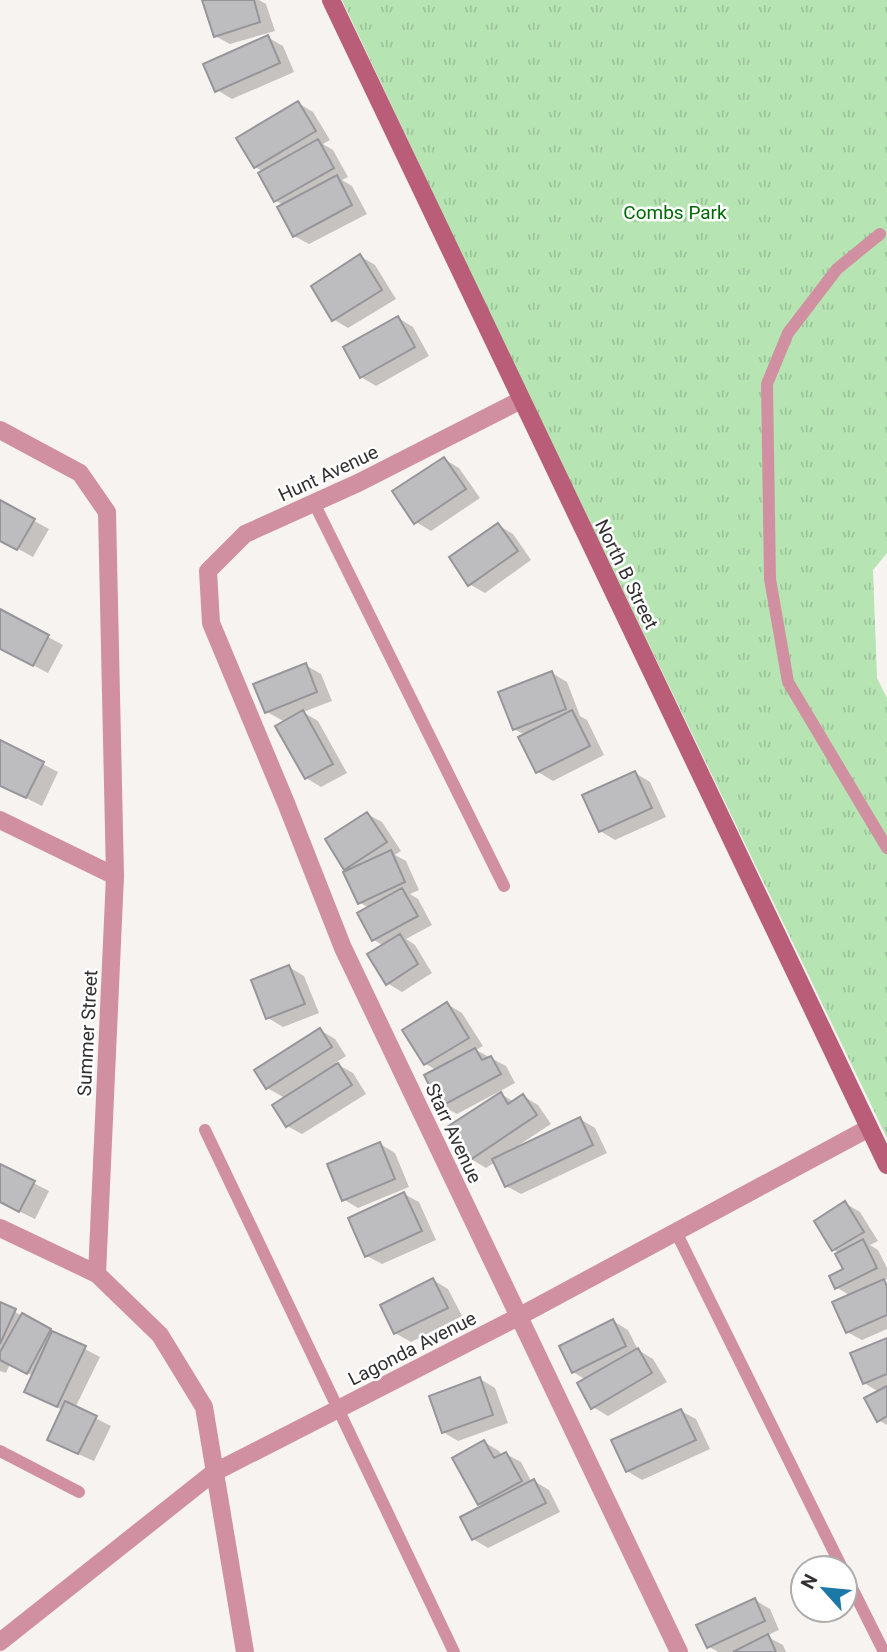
<svg xmlns="http://www.w3.org/2000/svg" width="887" height="1652" font-family="Roboto,sans-serif">
<style>
.park{fill:url(#park-tufts)}
.shadow{fill:#0003}
.building{fill:#bdbdc0;stroke:#969599;stroke-width:2}
.lines{fill:none;stroke-linecap:round;stroke-linejoin:round}
.lane{stroke:#d190a1;stroke-width:12}
.street{stroke:#d190a1;stroke-width:18}
.secondary{stroke:#ba5d79;stroke-width:18}
.labels{text-anchor:middle;stroke-width:5;stroke-linejoin:round;paint-order:stroke}
.park-label{font-size:19px;fill:#006906;stroke:#fff}
.street-label{font-size:19px;fill:#323030;stroke:#fff}
</style>
<defs>
<pattern id="park-tufts" width="24" height="20" patternUnits="userSpaceOnUse" patternTransform="scale(1.75)"><rect width="24" height="20" fill="#b6e4b3"/><path d="M3 7l-1-3M5 7V3M7 7l1-3M15 17l-1-3M17 17v-4M19 17l1-3" fill="none" stroke="#9dc49a"/></pattern>
</defs>
<rect width="100%" height="100%" fill="#f7f3f1"/>
<path class="park" d="M342,0H887V553L873,570L877,678L887,698V1138L482,298Z"/>
<path class="shadow" d="M204,0H259L266,4L275,31L230,44L215,36Z
M267,37L283,46L294,72L232,99L217,90Z
M298,103L313,112L330,140L323,144L333,150L348,177L342,180L352,186L367,214L309,244L294,236L283,205L275,200L264,172L255,167Z
M360,256L375,265L396,299L348,328L333,319Z
M398,318L413,327L429,356L376,386L361,377Z
M444,459L459,468L480,498L431,531L416,522Z
M0,502L49,529L33,557L0,539Z
M498,525L513,534L531,560L485,593L469,584Z
M0,611L63,645L48,673L0,648Z
M305,665L321,674L332,701L303,712L318,721L347,773L321,787L306,778L285,722L267,712Z
M552,673L567,682L580,716L587,720L604,755L553,781L538,772L525,735L514,729Z
M0,742L58,772L42,806L0,785Z
M635,773L650,782L666,817L615,840L600,831Z
M367,814L382,822L401,851L395,855L406,861L419,890L410,894L418,899L432,925L406,939L415,945L432,973L402,992L387,983L384,946L374,940L360,914L369,908L359,902L350,871L346,868Z
M289,967L304,976L319,1013L283,1027L268,1018Z
M447,1004L462,1013L483,1046L476,1050L506,1066L515,1083L457,1114L442,1106L436,1070L426,1064L405,1031Z
M320,1030L335,1039L346,1056L335,1063L353,1073L366,1094L302,1134L287,1126L285,1098L267,1088Z
M501,1094L514,1102L523,1096L538,1105L551,1124L519,1145L520,1147L580,1119L595,1128L607,1153L521,1194L506,1186L495,1162L486,1168L471,1159Z
M380,1144L395,1153L409,1187L358,1208L343,1199Z
M0,1166L49,1191L35,1219L0,1202Z
M404,1194L419,1202L436,1240L382,1264L367,1256Z
M845,1203L860,1212L878,1241L870,1245L878,1250L887,1268V1279L883,1281L887,1283V1329L862,1340L847,1332L851,1296L836,1287L845,1270L839,1253L834,1250L816,1222Z
M433,1280L448,1289L462,1316L411,1342L395,1333Z
M0,1304L100,1357L75,1408L111,1426L94,1461L64,1448L63,1410L41,1400L33,1376L10,1364L6,1373L0,1371Z
M613,1321L628,1330L638,1350L653,1359L667,1382L608,1416L593,1407L586,1380L573,1372Z
M887,1340V1425L878,1420L879,1392L864,1383Z
M480,1379L495,1388L508,1423L458,1441L443,1432Z
M681,1411L696,1419L710,1449L642,1480L627,1471Z
M484,1442L499,1451L502,1456L506,1454L521,1462L532,1483L534,1481L549,1490L560,1512L488,1548L473,1539L484,1506L479,1504Z
M755,1600L770,1609L779,1630L766,1636L783,1645L786,1652H718L708,1646Z"/>
<path class="building" d="M202,0H254L260,22L214,37Z
M268,35L280,63L215,92L203,64Z
M298,101L316,131L254,168L236,138Z
M318,139L334,168L274,202L258,173Z
M337,175L352,205L293,237L277,207Z
M360,254L382,290L332,321L311,286Z
M398,316L415,347L360,378L343,347Z
M444,457L466,489L414,524L392,491Z
M0,500L35,519L17,550L0,541Z
M498,523L518,551L468,586L449,557Z
M0,609L49,635L33,666L0,649Z
M306,663L317,692L265,713L253,684Z
M552,671L566,709L513,730L498,692Z
M303,710L333,764L305,779L275,726Z
M572,710L590,746L536,773L518,737Z
M0,740L44,762L26,798L0,786Z
M635,771L652,808L599,832L582,795Z
M367,812L387,842L344,870L325,839Z
M391,850L405,882L358,904L343,872Z
M402,888L418,916L372,941L357,913Z
M400,934L418,964L386,985L367,954Z
M289,965L305,1004L266,1019L251,980Z
M447,1002L469,1038L424,1065L402,1030Z
M320,1028L332,1047L266,1089L254,1070Z
M475,1048L482,1060L491,1056L501,1074L440,1107L424,1075Z
M338,1063L352,1085L286,1127L272,1105Z
M501,1092L508,1104L523,1094L537,1115L470,1160L447,1127Z
M580,1117L593,1145L505,1187L492,1159Z
M380,1142L395,1179L342,1201L327,1164Z
M0,1164L35,1181L19,1212L0,1202Z
M404,1192L422,1231L365,1257L348,1218Z
M845,1201L864,1232L832,1251L814,1221Z
M863,1239L877,1268L835,1289L829,1276L843,1269L835,1254Z
M433,1278L448,1308L394,1334L380,1305Z
M884,1279L887,1287V1315L846,1333L832,1302Z
M0,1302L16,1309L0,1344Z
M22,1313L51,1329L27,1374L0,1360V1352Z
M613,1319L626,1346L572,1373L559,1346Z
M52,1331L86,1346L57,1407L24,1392Z
M887,1338V1374L863,1384L850,1353Z
M638,1348L652,1373L591,1409L577,1383Z
M480,1377L493,1415L442,1433L429,1396Z
M887,1386V1416L877,1422L864,1398Z
M65,1401L97,1416L78,1454L47,1440Z
M681,1409L696,1440L626,1472L611,1440Z
M484,1440L494,1458L506,1452L522,1481L478,1505L452,1458Z
M534,1479L546,1503L472,1540L460,1517Z
M755,1598L765,1621L707,1648L696,1625Z
M768,1634L776,1652H733Z"/>
<g class="lines">
<path class="lane" d="M880,234L837,269L788,333L767,384L770,579L788,682L887,848
M314,503L504,886
M205,1130L454,1652
M676,1232L842,1568
M0,1451L79,1492
M845,1574L884,1652"/>
<path class="street" d="M521,400L358,483L245,534L208,571L211,623L286,803L343,948L679,1652
M0,430L80,473L107,512L115,876L97,1274L160,1335L204,1407L245,1652
M0,820L115,876
M0,1228L97,1274
M0,1642L213,1473L518,1317L869,1128"/>
<path class="secondary" d="M331,0L887,1165"/>
</g>
<g class="labels">
<g class="park-label">
<text x="675" y="219">Combs Park</text>
</g>
<g class="street-label">
<text transform="translate(328 473) rotate(-25)" y="7">Hunt Avenue</text>
<text transform="translate(627 574) rotate(64)" y="7">North B Street</text>
<text transform="translate(87 1033) rotate(-87)" y="7">Summer Street</text>
<text transform="translate(454 1133) rotate(65)" y="7">Starr Avenue</text>
<text transform="translate(412 1348) rotate(-27)" y="7">Lagonda Avenue</text>
</g>
</g>
<g transform="translate(824 1589) rotate(297)"><circle r="33" fill="#ffffff" stroke="#adacac" stroke-width="2"/>
<path d="M0-5L12 26L0 18L-12 26Z" fill="#1c78a6"/>
<text y="-10" font-size="19" font-weight="bold" text-anchor="middle" fill="#323030">N</text>
</g>
</svg>
